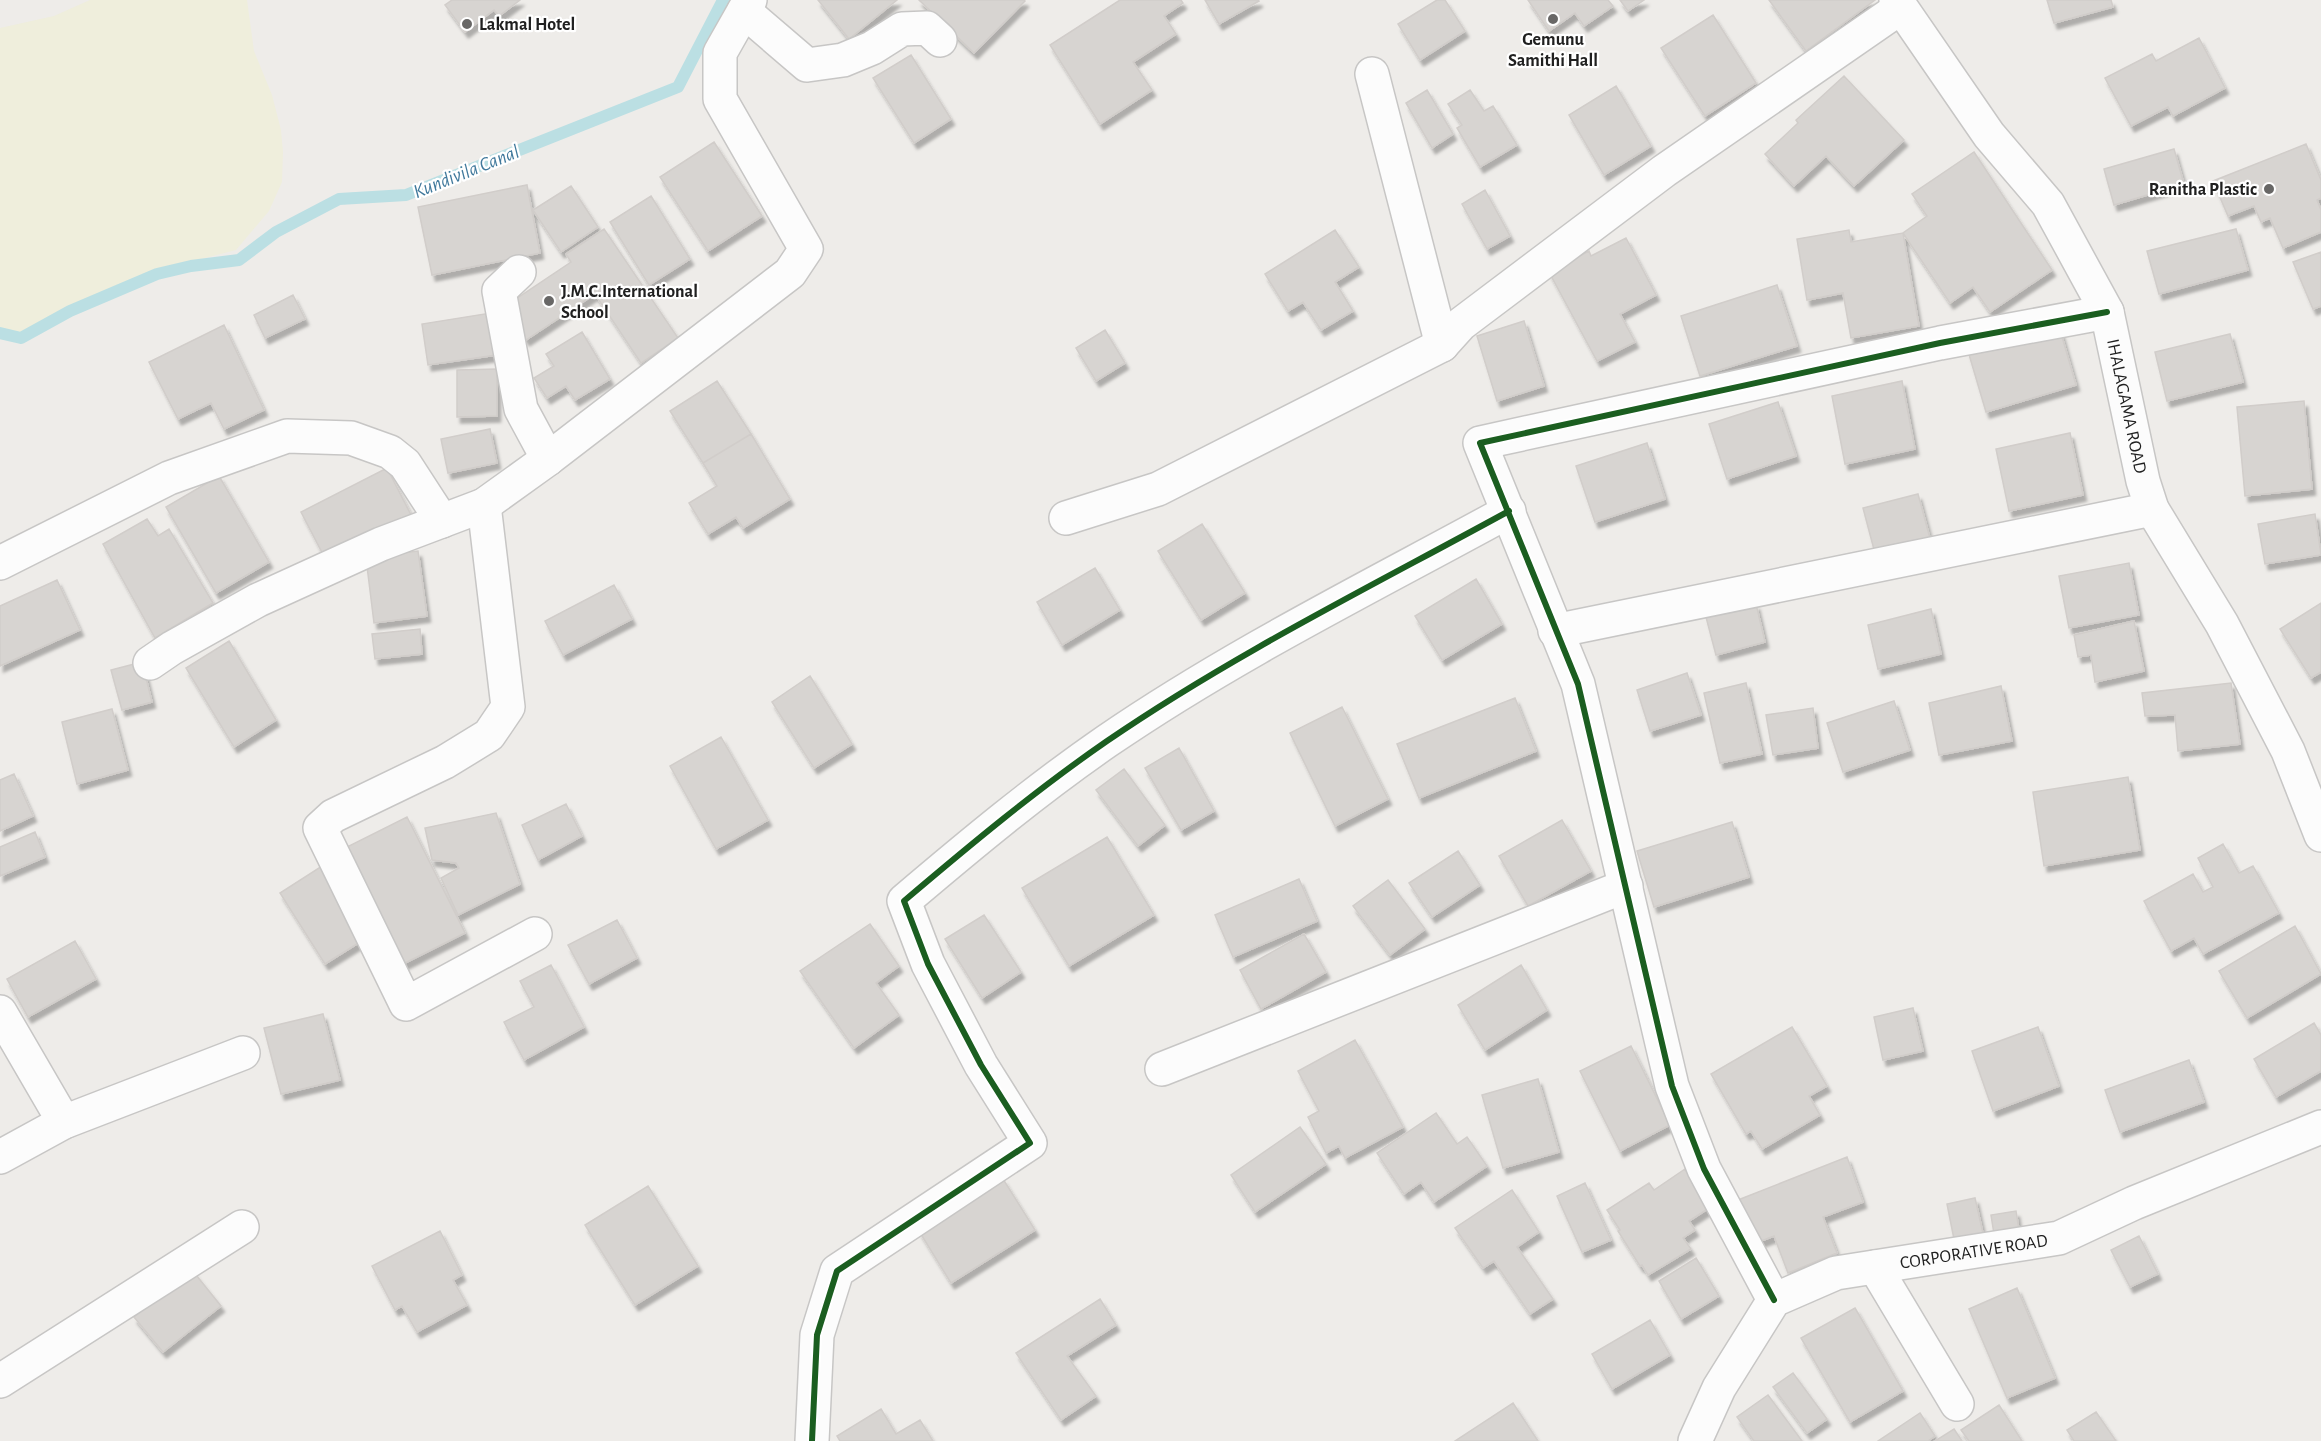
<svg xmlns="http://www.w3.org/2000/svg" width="2321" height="1441" font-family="'Alegreya Sans',sans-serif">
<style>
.farmland{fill:#efeedc}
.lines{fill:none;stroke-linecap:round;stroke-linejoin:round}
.stream{stroke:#bbdfe3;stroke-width:12}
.building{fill:#d7d4d1;stroke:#d1cdca;stroke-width:1.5;filter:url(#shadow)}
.street-casing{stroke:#c7c6c5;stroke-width:36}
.street{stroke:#fcfcfc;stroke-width:33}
.cycleway-casing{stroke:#fff;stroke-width:10}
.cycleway{stroke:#1b5e20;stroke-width:6}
.poi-dot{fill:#686766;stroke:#fff;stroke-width:2}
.labels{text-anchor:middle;stroke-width:4.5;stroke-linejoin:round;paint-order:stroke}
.poi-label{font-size:18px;font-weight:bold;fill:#202020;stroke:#fff;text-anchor:start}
.street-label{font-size:18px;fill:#202020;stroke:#fff}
.water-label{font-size:20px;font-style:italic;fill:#40799c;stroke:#fff}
</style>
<defs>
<filter id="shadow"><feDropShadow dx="3.5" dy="6" stdDeviation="1.5" flood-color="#0004"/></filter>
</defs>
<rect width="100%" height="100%" fill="#eeece9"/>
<path class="farmland" d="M90,0H247L254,51L272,95L281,130L283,152L282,182L269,211L236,250L166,268L161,273L95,298L21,338L0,333V28L54,16Z"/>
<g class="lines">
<path class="stream" d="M0,333L21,338L70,311L157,274L191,266L239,260L276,232L339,199L406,195L678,87L723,0"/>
</g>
<path class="building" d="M452,0H520L499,16L494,10L465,32L445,5Z
M818,0H897L849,39Z
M919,0H1024L1025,1L974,53Z
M1120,0H1181L1183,3L1164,16L1176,34L1133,62L1152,90L1100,124L1050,45Z
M1205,0H1258L1259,1L1219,24Z
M1437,0H1445L1465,31L1420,60L1398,24Z
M1528,0H1608L1613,6L1584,26L1575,13L1549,31Z
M1620,0H1644L1628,11Z
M1769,0H1875L1806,51Z
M2047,0H2111L2113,7L2054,23Z
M1713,15L1756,83L1705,116L1661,48Z
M2199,38L2225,88L2173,116L2168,107L2131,126L2105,78L2152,54L2156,61Z
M911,55L951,119L914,143L873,78Z
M1844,76L1904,140L1854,186L1826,156L1794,186L1765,154L1798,123L1796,120Z
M1616,86L1651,146L1604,175L1569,115Z
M1427,90L1453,134L1432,148L1406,103Z
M1470,90L1484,111L1493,106L1517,145L1480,167L1457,128L1462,125L1448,104Z
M714,142L762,216L708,251L660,177Z
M2306,144L2321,180V198L2317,200L2321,210V232L2283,248L2270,218L2261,222L2254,206L2228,216L2213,181Z
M2174,149L2184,184L2114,205L2104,169Z
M1974,152L2052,270L1990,312L1973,287L1950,303L1903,233L1927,216L1912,194Z
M527,185L540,253L432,275L418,207Z
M571,186L598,227L561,252L533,210Z
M1485,190L1510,236L1487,249L1462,204Z
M651,196L690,259L649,285L610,222Z
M604,229L678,338L641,363L595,294L526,340L504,307L571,262L566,254Z
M2236,229L2248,270L2159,294L2147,251Z
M1335,230L1359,267L1335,282L1353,311L1321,330L1303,302L1288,311L1265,274Z
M1849,230L1851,242L1903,233L1919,326L1851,338L1843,293L1807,300L1797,239Z
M1626,238L1656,295L1620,314L1635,342L1597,361L1549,272L1589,251L1591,256Z
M2321,252V306L2313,309L2293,262Z
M1777,285L1797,346L1700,376L1681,316Z
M293,295L305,319L265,338L254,315Z
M497,312L503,354L428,365L422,324Z
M1524,321L1544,386L1497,401L1477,336Z
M2058,323L2076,385L1986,412L1968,351Z
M224,325L264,410L224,429L211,403L178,419L149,362Z
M1105,330L1125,363L1096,381L1076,348Z
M582,332L610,379L575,400L566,386L547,398L534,378L554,366L546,354Z
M2230,334L2243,382L2167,401L2155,352Z
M497,369V416L457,417V370Z
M717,381L751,434L703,463L670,411Z
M1902,381L1915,449L1845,464L1832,396Z
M2304,401L2312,489L2245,496L2237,407Z
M1778,402L1796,456L1727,479L1709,424Z
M490,429L497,463L448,473L441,439Z
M2070,433L2083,495L2009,511L1996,449Z
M751,434L790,499L743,528L736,517L708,534L689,503L717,486L703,463Z
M1647,443L1665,499L1595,522L1576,466Z
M387,468L412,517L327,562L301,512Z
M219,476L269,562L216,593L166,507Z
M1918,494L1931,542L1876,557L1863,508Z
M2315,514L2321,555L2265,564L2258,524Z
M147,519L158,536L169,529L213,603L155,638L103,544Z
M1202,524L1245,593L1201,620L1158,551Z
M418,551L427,616L374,623L366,558Z
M2129,563L2139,615L2069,628L2059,576Z
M1095,568L1120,610L1062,645L1037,602Z
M1476,579L1502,624L1442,660L1415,616Z
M57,580L80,630L0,666V606Z
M614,585L632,619L563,655L545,621Z
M2321,603V672L2311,678L2280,629Z
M1756,604L1765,642L1716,655L1706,617Z
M1931,609L1941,654L1878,669L1868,625Z
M2134,621L2144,671L2095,682L2091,655L2078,657L2074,635Z
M420,629L422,654L375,659L372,634Z
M229,641L276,720L234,747L186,668Z
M142,662L152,702L122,710L111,670Z
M1687,673L1701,715L1650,731L1637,690Z
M810,676L852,744L814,768L772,702Z
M1746,683L1762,754L1720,763L1704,693Z
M2231,683L2240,744L2178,751L2175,715L2145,716L2142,693Z
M2001,686L2012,741L1939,755L1929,703Z
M1515,698L1536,751L1419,798L1397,744Z
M1894,701L1910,750L1843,772L1827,723Z
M1342,707L1388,799L1335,826L1290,733Z
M1813,708L1818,748L1773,755L1766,715Z
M112,709L128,770L77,784L62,722Z
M721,737L768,820L716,849L670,766Z
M1179,748L1214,811L1181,830L1145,768Z
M1124,769L1165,825L1138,846L1096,790Z
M14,774L33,816L0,831V780Z
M2128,777L2140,850L2044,866L2033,792Z
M566,804L582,836L538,860L522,825Z
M496,813L520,884L458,915L441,878L459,868L456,863L432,860L425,828Z
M407,817L465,933L395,968L337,852Z
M1562,820L1591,871L1528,906L1499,856Z
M1732,822L1749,877L1654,907L1637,851Z
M35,832L45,857L0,876V847Z
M1107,837L1154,915L1069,966L1022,888Z
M2223,844L2239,873L2253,866L2279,913L2203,954L2194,938L2171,951L2144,901L2193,874L2203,892L2213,887L2198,858Z
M1458,851L1480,885L1432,917L1409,883Z
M322,866L368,937L325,964L280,893Z
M1299,879L1317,921L1233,957L1215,915Z
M1388,880L1425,929L1390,955L1353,906Z
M984,915L1021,972L982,998L945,939Z
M617,920L637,958L589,984L568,945Z
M870,924L899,966L876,983L899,1015L854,1048L800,971Z
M2295,926L2321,974L2247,1018L2219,971Z
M1304,934L1326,972L1261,1009L1240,970Z
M75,941L96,979L28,1017L7,979Z
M551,965L584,1027L524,1060L504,1022L534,1007L520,981Z
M1521,965L1547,1010L1485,1050L1458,1005Z
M1913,1008L1923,1051L1883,1060L1874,1017Z
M323,1014L340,1080L281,1094L264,1028Z
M2314,1023L2321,1035V1071L2276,1097L2254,1059Z
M1792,1027L1827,1086L1809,1096L1820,1115L1762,1149L1751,1131L1746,1134L1711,1074Z
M2038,1027L2059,1086L1993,1111L1972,1051Z
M1355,1040L1403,1127L1345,1158L1339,1146L1326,1153L1308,1117L1319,1111L1298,1071Z
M1631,1046L1670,1125L1620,1151L1580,1071Z
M2189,1060L2204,1102L2120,1132L2105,1090Z
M1538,1079L1559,1152L1503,1168L1482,1095Z
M1436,1113L1457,1144L1467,1137L1487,1166L1434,1202L1421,1182L1404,1194L1377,1153Z
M1300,1127L1326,1164L1255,1212L1231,1175Z
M1847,1157L1863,1202L1823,1217L1837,1253L1788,1273L1774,1236L1756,1243L1738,1200Z
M1685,1169L1709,1208L1689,1221L1695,1230L1683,1238L1691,1249L1648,1275L1642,1265L1640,1266L1618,1231L1620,1230L1607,1210L1649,1183L1654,1190Z
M1003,1179L1035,1230L951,1283L919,1231Z
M1585,1183L1611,1240L1582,1252L1557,1196Z
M648,1186L698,1266L635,1305L585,1225Z
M1512,1190L1539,1232L1517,1247L1553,1299L1530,1314L1494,1261L1483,1268L1455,1228Z
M1975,1198L1984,1238L1955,1244L1947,1204Z
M2016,1211L2019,1230L1994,1234L1991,1215Z
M440,1231L462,1275L453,1280L467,1305L417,1332L402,1306L395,1310L372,1266Z
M2139,1236L2158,1274L2130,1287L2111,1250Z
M1696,1258L1719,1296L1681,1319L1659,1281Z
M192,1270L221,1306L163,1352L134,1317Z
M2017,1288L2055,1378L2007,1398L1969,1309Z
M1100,1299L1116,1325L1067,1356L1096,1396L1061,1420L1016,1353Z
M1855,1308L1903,1391L1850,1422L1801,1338Z
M1650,1320L1670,1355L1612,1389L1592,1354Z
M1793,1373L1827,1419L1807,1433L1773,1387Z
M1768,1395L1802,1441H1754L1737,1417Z
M1513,1403L1538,1441H1455Z
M1999,1405L2022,1441H1969L1961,1430Z
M881,1409L896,1434L920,1420L933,1441H840L837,1436Z
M2096,1412L2116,1441H2074L2067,1430Z
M1920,1413L1935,1436L1928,1441H1878Z
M1954,1429L1962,1441H1935Z"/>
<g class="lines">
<defs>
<g id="street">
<path id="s1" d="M1896,0L1989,135L2048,204L2107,312L2143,481L2152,509L2222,624L2288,751L2321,835"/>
<path d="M744,11L807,65L843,60L872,48L902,29L927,28L940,40"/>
<path d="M1372,74L1442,345"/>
<path d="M519,272L499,291L521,409L548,459"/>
<path d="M484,505L508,707L489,735L445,762L333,816L320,828L406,1004L535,934"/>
<path d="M1066,518L1158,489L1442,345L1461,324L1664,171L1900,8"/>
<path d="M0,563L169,478L287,436L351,438L390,452L405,464L442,521"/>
<path d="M1555,631L2152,509"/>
<path d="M150,663L172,648L258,600L381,544L484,505L548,459L790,273L806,249L720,99V53L750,0"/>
<path d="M0,1012L64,1122"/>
<path d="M1162,1069L1626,886"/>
<path d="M0,1157L64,1122L243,1053"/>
<path d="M1875,1267L1957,1404"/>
<path d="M1774,1300L1704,1169L1672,1086L1578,684L1480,443L1940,343L2107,312"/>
<path d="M0,1381L242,1227"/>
<path d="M812,1441L817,1335L837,1271L1030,1143L981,1065L928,964L904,901C970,845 1036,790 1107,741C1234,654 1374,585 1509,511"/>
<path id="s2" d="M1695,1441L1719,1388L1774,1300L1836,1273L2059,1238L2134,1203L2321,1127"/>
</g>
</defs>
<use href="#street" class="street-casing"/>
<use href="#street" class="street"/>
<defs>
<path id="cycleway" d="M1774,1300L1704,1169L1672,1086L1578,684L1480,443L1940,343L2107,312
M812,1441L817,1335L837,1271L1030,1143L981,1065L928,964L904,901C970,845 1036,790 1107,741C1234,654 1374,585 1509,511"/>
</defs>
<use href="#cycleway" class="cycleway-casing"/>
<use href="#cycleway" class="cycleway"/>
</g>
<g class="poi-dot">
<circle cx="1553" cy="19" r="6"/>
<circle cx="467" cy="24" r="6"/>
<circle cx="2269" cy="189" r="6"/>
<circle cx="549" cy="301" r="6"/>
</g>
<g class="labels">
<g class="poi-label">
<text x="479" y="30">Lakmal Hotel</text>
<text x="1553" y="45" text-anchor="middle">Gemunu<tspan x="1553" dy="21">Samithi Hall</tspan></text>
<text x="2257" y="195" text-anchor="end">Ranitha Plastic</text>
<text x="561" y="297">J.M.C.International<tspan x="561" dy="21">School</tspan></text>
</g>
<g class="street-label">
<text dy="6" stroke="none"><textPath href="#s1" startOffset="474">IHALAGAMA ROAD</textPath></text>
<text dy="6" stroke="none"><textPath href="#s2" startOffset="369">CORPORATIVE ROAD</textPath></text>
</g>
<g class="water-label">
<text transform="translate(466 171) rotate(-22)" y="7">Kundivila Canal</text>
</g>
</g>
</svg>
